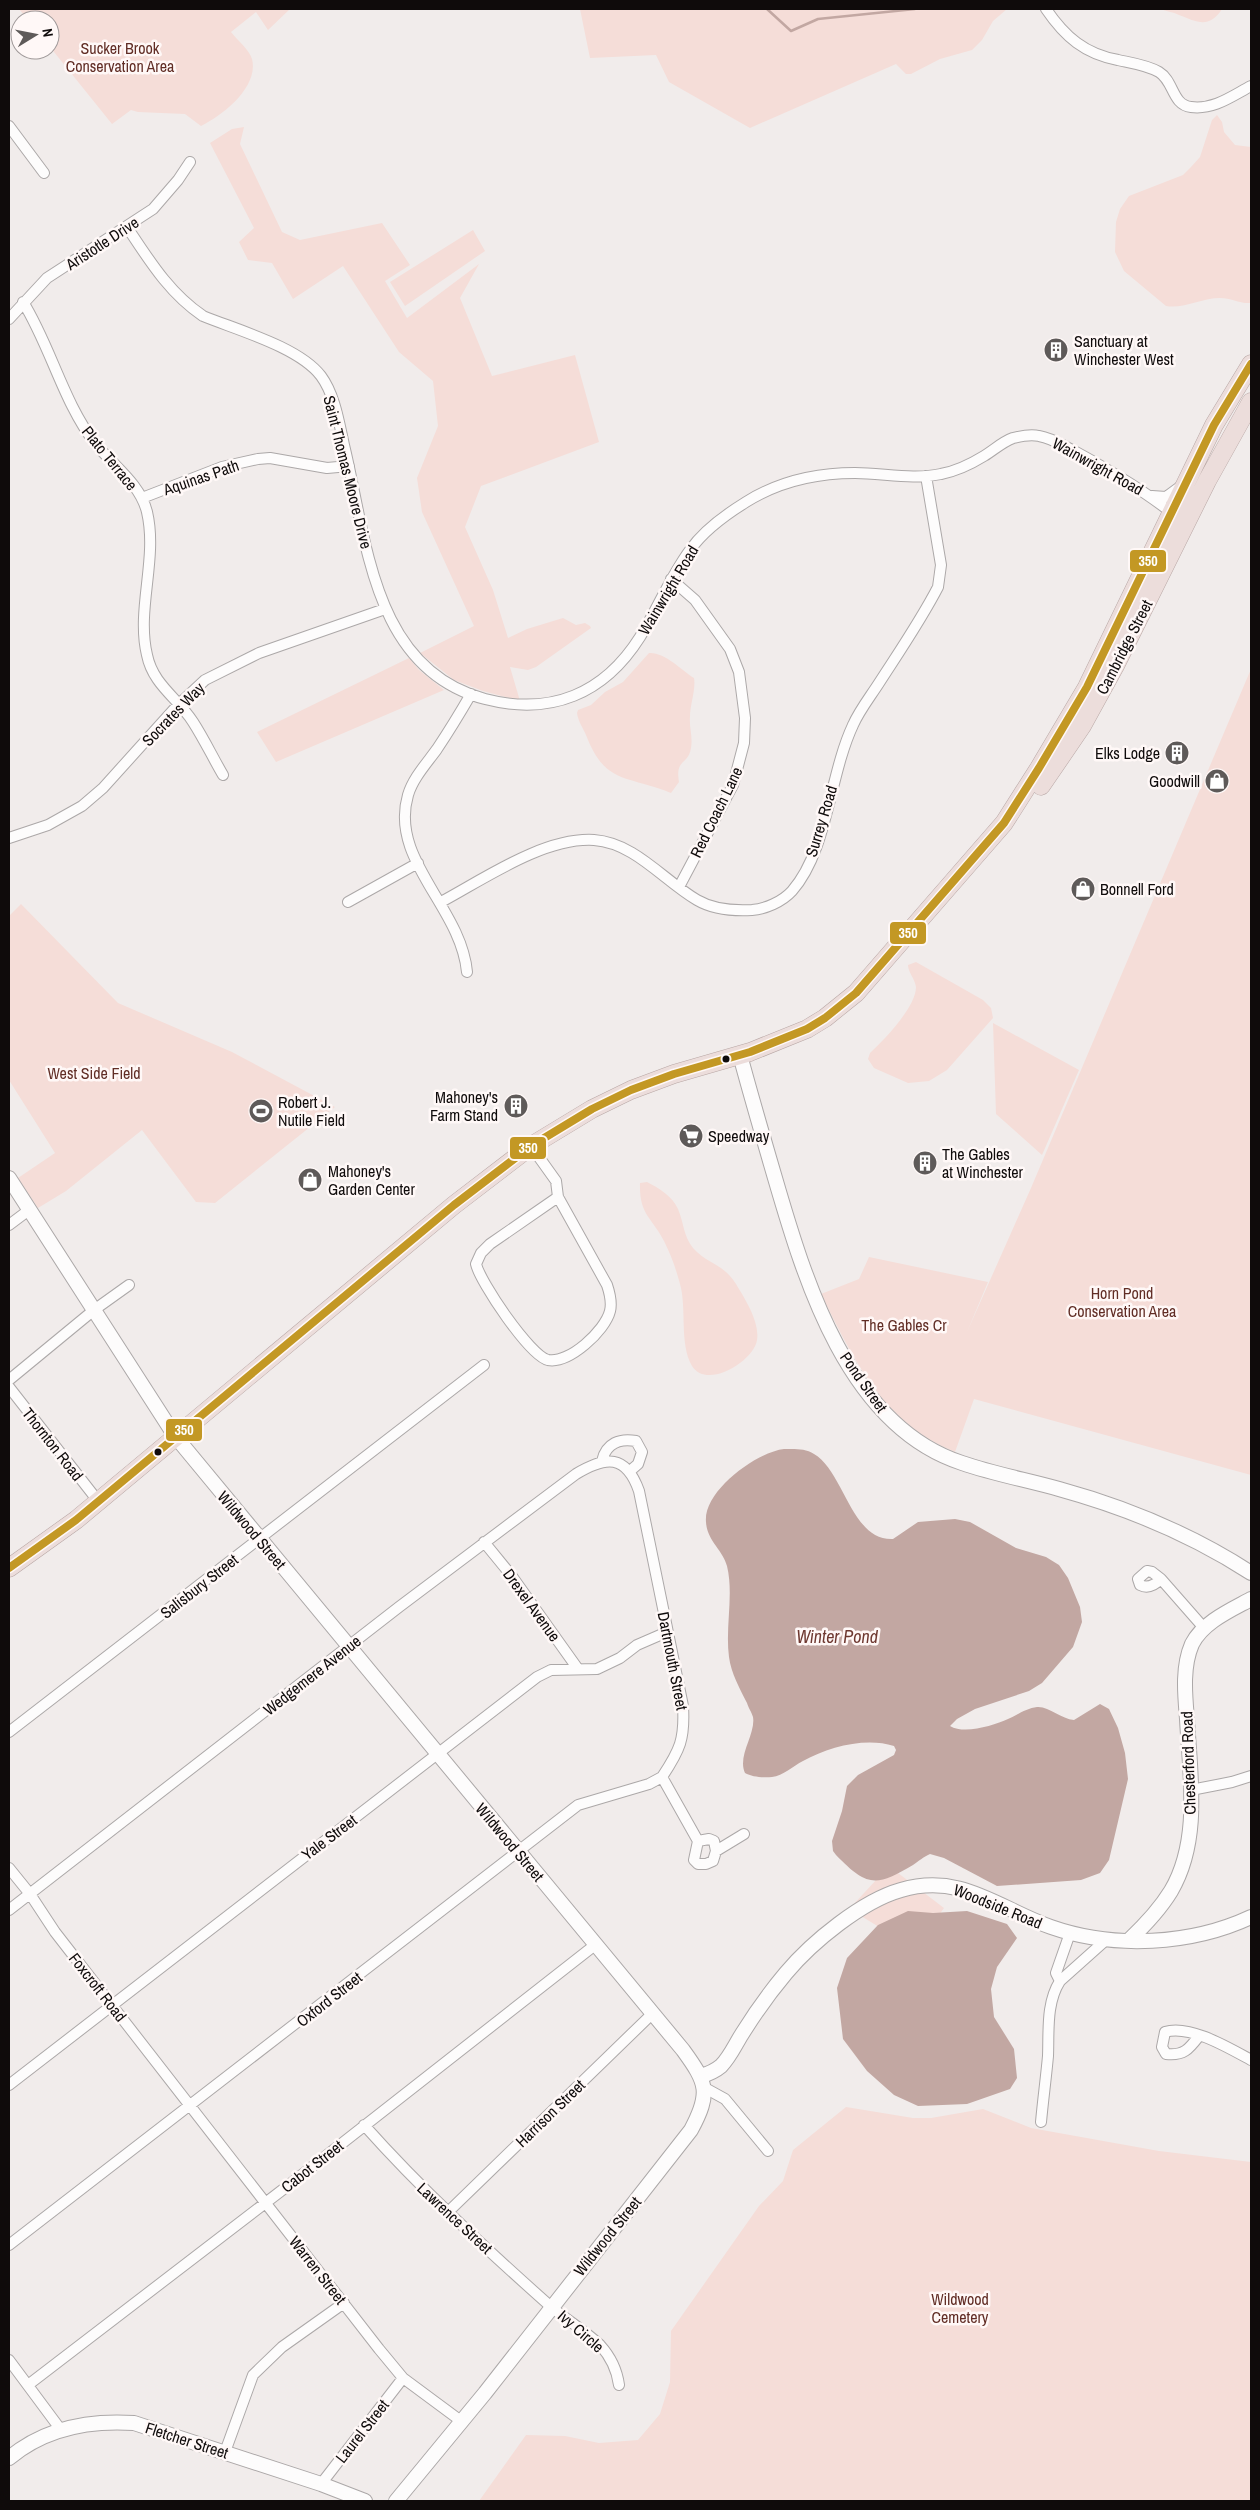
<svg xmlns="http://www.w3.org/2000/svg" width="1260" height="2510" font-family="'Archivo Narrow',sans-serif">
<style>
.green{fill:#f5ddd8}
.water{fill:#c2a7a2}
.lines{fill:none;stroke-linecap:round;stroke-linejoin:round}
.stream{stroke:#c2a7a2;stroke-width:2.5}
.street-casing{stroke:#aca8a8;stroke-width:12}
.secondary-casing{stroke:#aca8a8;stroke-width:16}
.highway-casing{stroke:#b8a7a5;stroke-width:19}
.street{stroke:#fdfcfc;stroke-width:10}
.secondary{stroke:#fdfcfc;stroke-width:14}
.highway{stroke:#ecdddb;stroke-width:18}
.bus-1-casing{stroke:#fff8f7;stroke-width:11}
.bus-1{stroke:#c39824;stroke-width:8}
.bus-dot{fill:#0f0b0b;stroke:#fff8f7;stroke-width:2}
.labels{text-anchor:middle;stroke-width:5;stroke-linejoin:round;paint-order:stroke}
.park-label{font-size:16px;fill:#612d25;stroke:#fff8f7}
.street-label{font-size:16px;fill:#0f0b0b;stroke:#fff8f7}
.poi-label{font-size:16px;fill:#0f0b0b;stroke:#fff8f7;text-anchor:start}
.water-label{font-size:18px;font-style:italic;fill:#6e3830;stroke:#fff8f7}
.line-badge{stroke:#fff8f7;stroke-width:2}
.badge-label{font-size:14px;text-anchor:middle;font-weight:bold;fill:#fff}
</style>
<rect width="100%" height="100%" fill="#f1eceb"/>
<path class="green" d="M19,9H290L268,30L256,12L231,32C237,40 249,49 252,59C259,87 223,115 201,126L185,114L138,112L131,110L112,124L50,47V20H28Z
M580,9H1007L993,21L982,40L972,50L940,59L911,74H906L896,64L750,128L669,82L656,55L590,58Z
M1159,9H1222C1209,29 1197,22 1179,15C1173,12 1166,11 1159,9Z
M1217,115L1222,122L1224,132L1235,145L1251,147V303C1240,304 1231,298 1220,298C1202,298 1184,309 1166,306L1124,271L1115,252L1116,222L1120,209L1129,196L1183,175L1191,167L1200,157L1212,120Z
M244,127L240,144L282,232L300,240L382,223L410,265L385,281L407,318L479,264L460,298L492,376L575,355L599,442L481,486L465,527L493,590L508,638L527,629L563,618L576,625L585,623L590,626L591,628L536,667L528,670L510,667L520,701L483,691L454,680L420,653L474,626L422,512L417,478L438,426L433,381L399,352L343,266L293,299L272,263L248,260L239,242L254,228L210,143L232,129Z
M473,230L485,251L405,306L390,282Z
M649,653C665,652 681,670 694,678C696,690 690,704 690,717C689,727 693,737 691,748C688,766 675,758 679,782L671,793C627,775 605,785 586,735C583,728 578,721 577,713L578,710L591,705L605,692L623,682Z
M409,658L419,670L444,690L276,762L257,732Z
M1251,669V1475L974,1399L955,1452C882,1422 854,1360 821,1294L859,1279L869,1257L988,1282L967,1332L1031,1188Z
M21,904L118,1003L232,1052L335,1107L215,1203L196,1202L142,1130L66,1191L38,1208L18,1178L55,1153L9,1080V916Z
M916,962L983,1000L991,1008L993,1018L947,1070L929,1081L908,1083L874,1068L868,1059L870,1053C884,1040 916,1007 916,987C915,979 908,972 908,965Z
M993,1023L1079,1070L1042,1155L996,1114Z
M647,1182C659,1188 673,1197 678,1209C684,1223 683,1235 693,1248C707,1264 724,1264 736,1284C745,1299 760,1322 757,1340C754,1361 707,1390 692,1366C679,1343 687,1309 680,1284C676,1269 671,1255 664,1241C652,1217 639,1215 640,1183Z
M898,1873L944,1908L932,1925L879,1927L861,1916L840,1919L877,1879Z
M846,2107L913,2118H931L983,2109L1031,2128L1159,2151L1251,2162V2501H479L526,2435L565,2436L599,2443L638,2440L660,2414L670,2382L671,2331L759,2206L783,2181L793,2150Z"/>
<path class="water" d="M784,1449C794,1449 805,1448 814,1454C844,1471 851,1541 893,1539L918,1522L955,1519L970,1522L1016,1548L1046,1557L1059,1565L1068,1578L1080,1607L1082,1622L1073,1647L1042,1683L1029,1691L975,1709L957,1719L950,1726C965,1735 994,1725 1008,1719C1017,1715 1027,1708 1037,1707C1049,1706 1061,1719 1074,1720L1100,1704L1109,1709L1118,1728L1125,1753L1128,1779L1109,1860L1100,1873L1081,1880L997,1886L944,1858L930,1854C923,1857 919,1861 913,1865C876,1887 867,1887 836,1855L833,1851L832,1841L842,1811L847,1786L858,1775L894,1755L896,1750L894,1746C865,1737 829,1747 803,1761C793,1766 783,1776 772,1777C764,1778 752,1777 745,1773C737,1756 756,1734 753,1717C752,1713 748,1707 747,1703C740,1689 731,1673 729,1657C725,1627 734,1595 727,1566C723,1550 707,1541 706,1522C703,1491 757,1452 784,1449Z
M908,1911L933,1913L967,1911L1007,1924L1017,1938L997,1967L991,1989L994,2017L1014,2049L1017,2078L1010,2089L967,2104L918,2106L894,2095L867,2071L843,2039L837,1988L847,1958L878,1925Z"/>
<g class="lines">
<path class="stream" d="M767,9L791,31L818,19L915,9"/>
<defs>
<path id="street" d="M1046,9C1065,37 1085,54 1118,60C1132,63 1147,65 1159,72C1174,81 1172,105 1191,107C1214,110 1232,96 1251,86
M9,126L44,173
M127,227C149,260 169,293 203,316C237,330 299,347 321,376C335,395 339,423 344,445C367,539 372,669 485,699C551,716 604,694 640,637C658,608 670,577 690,550C704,530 725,515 746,502C778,482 817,473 855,473C883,473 913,480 941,474C957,471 971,464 984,456C994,450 1002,442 1013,438C1021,436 1031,434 1039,436C1052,438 1064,446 1076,452C1109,470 1142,489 1172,513
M23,302C50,345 64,404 95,443C112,465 140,483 147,512C158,559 136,609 147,655C153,685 178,698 193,722C204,739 213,758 223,775
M9,319L47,278L153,209L178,180L190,162
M1152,496L1166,497L1181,486
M142,498L222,467L258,459L270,458L327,468L349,466
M671,579L695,600L730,649L739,672L745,718L744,743L733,785L679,887
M9,838L48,825L82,806L103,788L176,707L205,680L259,653L385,609
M348,902L418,863
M441,902C484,879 544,837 594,840C635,843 663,880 697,900C714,910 733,911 752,910C765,909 782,902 792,891C828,850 829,776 853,725C859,711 870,697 879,683C899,652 921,620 938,587L941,565L926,476
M467,972C461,907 389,860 408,795C413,778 427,763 437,749C449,731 460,713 471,694
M531,1146L556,1181L558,1197L607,1285C610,1294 612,1303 610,1311C605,1331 569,1364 548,1360C530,1356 480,1282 476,1264L481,1253L490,1244L558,1197
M9,1225L29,1210
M9,1380L94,1310L129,1285
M9,1387L98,1501
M602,1461C606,1443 620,1438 636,1441L642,1452L638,1464L630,1471
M484,1542L511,1575L578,1669
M1161,1579L1152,1572L1147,1571L1138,1579L1140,1585C1148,1589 1155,1585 1161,1579L1204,1628
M9,1732L484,1365
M1191,1790L1232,1782L1251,1776
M698,1841L694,1860L698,1864H706L713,1861L716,1851
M9,1868L30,1894L55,1932L379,2349L403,2378L461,2421
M9,1910L399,1607L576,1474C606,1456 626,1454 639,1491L683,1706C685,1739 680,1750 662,1777L698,1841L709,1839L714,1841L716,1851L744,1834
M1060,1981L1107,1939
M1199,2036C1189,2049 1184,2056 1166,2054L1162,2047L1165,2032C1189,2024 1229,2048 1251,2060
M9,2085L537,1677L551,1670L597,1669L620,1658L637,1645L667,1632
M705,2088L725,2099L768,2151
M1041,2122C1043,2100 1046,2078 1048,2056C1049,2031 1046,2003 1060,1981L1056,1973L1070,1933
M364,2125C421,2189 485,2248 549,2305C565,2319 584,2330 600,2345C610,2356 617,2370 619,2385
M448,2212L652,2014
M9,2245L578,1805L649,1784L662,1777
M9,2360L61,2430
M28,2385L294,2181L595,1945
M225,2452L253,2375L282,2347L344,2303
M321,2484L403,2378"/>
<path id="secondary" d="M740,1055C751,1096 763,1137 775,1178C805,1281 848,1426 962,1463C994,1474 1027,1480 1059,1489C1128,1508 1191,1534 1251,1573
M9,1178L175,1436L683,2050C707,2083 711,2093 691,2130L485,2393L396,2501
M1129,1940C1144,1926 1160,1909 1171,1891C1201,1840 1190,1776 1187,1719C1185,1695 1182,1667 1192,1644C1203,1622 1231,1610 1251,1599
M701,2076C708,2074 715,2071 721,2066C730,2057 735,2045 742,2034C755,2013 770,1992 786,1973C812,1942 862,1901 901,1890C961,1872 999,1909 1051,1927C1114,1949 1191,1945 1251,1917
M9,2458C45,2428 89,2420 134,2423L321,2484L365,2501"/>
<path id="highway" d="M1041,786L1082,726L1115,666L1207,481L1251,402
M9,1568L76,1520L454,1205L531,1146L592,1109L631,1090L674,1074L750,1052L807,1029L825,1018L856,993L1004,823L1039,768L1087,687L1214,425L1251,364"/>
</defs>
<use href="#street" class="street-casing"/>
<use href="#secondary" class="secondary-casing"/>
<use href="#highway" class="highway-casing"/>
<use href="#street" class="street"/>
<use href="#secondary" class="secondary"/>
<use href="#highway" class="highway"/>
<defs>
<path id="bus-1" d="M9,1568L76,1520L454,1205L531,1146L592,1109L631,1090L674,1074L750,1052L807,1029L825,1018L856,993L1004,823L1039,768L1087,687L1214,425L1251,364"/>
</defs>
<use href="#bus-1" class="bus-1-casing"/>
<use href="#bus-1" class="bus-1"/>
</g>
<defs>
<symbol id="building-disc" viewBox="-11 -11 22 22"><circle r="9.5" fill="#5e5a59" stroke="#fff8f7"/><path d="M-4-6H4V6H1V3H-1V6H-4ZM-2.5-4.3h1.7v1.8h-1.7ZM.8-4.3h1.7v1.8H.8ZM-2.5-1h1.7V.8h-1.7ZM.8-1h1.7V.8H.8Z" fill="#fff"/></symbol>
<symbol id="shop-disc" viewBox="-11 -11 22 22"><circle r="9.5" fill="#5e5a59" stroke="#fff8f7"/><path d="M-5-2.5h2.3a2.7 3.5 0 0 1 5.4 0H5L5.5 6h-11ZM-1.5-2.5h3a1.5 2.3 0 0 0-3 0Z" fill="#fff"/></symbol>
<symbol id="stadium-disc" viewBox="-11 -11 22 22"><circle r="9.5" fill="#5e5a59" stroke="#fff8f7"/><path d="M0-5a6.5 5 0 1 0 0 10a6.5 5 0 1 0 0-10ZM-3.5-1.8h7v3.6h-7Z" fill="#fff"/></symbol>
<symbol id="supermarket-disc" viewBox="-11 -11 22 22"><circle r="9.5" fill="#5e5a59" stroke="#fff8f7"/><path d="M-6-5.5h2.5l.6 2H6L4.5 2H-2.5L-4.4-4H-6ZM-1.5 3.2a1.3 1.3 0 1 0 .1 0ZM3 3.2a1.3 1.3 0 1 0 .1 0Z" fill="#fff"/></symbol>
</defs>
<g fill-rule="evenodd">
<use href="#building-disc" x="1042" y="336" width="28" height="28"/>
<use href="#building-disc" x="1163" y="739" width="28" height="28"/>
<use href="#shop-disc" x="1203" y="767" width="28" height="28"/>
<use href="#shop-disc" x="1069" y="875" width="28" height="28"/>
<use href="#building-disc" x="502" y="1092" width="28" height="28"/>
<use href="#stadium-disc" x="247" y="1097" width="28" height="28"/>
<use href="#supermarket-disc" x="677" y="1122" width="28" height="28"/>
<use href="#building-disc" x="911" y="1149" width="28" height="28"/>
<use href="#shop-disc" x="296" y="1166" width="28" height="28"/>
</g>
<g class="bus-dot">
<circle cx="726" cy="1059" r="4.5"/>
<circle cx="158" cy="1452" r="4.5"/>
</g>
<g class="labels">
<g class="park-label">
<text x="120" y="54">Sucker Brook<tspan x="120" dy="18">Conservation Area</tspan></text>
<text x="94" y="1079">West Side Field</text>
<text x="1122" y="1299">Horn Pond<tspan x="1122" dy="18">Conservation Area</tspan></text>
<text x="904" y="1331">The Gables Cr</text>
<text x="960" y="2305">Wildwood<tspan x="960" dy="18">Cemetery</tspan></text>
</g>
<g class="street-label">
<text transform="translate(102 243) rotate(-33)" y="6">Aristotle Drive</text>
<text transform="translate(110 458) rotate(51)" y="6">Plato Terrace</text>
<text transform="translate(1098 466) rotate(29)" y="6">Wainwright Road</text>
<text transform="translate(348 472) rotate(76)" y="6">Saint Thomas Moore Drive</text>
<text transform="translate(201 477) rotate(-19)" y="6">Aquinas Path</text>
<text transform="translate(668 590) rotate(-59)" y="6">Wainwright Road</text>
<text transform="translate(1124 647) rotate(-63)" y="6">Cambridge Street</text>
<text transform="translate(173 714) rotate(-46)" y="6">Socrates Way</text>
<text transform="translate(716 812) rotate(-64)" y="6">Red Coach Lane</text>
<text transform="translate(821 821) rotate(-73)" y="6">Surrey Road</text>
<text transform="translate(864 1382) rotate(55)" y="6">Pond Street</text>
<text transform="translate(53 1444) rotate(52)" y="6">Thornton Road</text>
<text transform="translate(252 1530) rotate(50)" y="6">Wildwood Street</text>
<text transform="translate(199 1586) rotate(-38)" y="6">Salisbury Street</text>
<text transform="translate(532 1605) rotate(54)" y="6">Drexel Avenue</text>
<text transform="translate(673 1661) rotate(79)" y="6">Dartmouth Street</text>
<text transform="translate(312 1675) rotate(-38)" y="6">Wedgemere Avenue</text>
<text transform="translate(1188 1763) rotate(-92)" y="6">Chesterford Road</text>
<text transform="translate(329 1837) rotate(-37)" y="6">Yale Street</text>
<text transform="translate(510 1842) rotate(50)" y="6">Wildwood Street</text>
<text transform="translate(998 1906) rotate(22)" y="6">Woodside Road</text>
<text transform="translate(98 1987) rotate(52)" y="6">Foxcroft Road</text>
<text transform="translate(329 1999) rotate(-38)" y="6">Oxford Street</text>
<text transform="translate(550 2113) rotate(-44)" y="6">Harrison Street</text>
<text transform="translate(312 2166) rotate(-38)" y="6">Cabot Street</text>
<text transform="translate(455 2218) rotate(43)" y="6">Lawrence Street</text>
<text transform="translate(607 2236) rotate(-51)" y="6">Wildwood Street</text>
<text transform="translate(318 2270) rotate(52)" y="6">Warren Street</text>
<text transform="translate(581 2331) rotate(41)" y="6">Ivy Circle</text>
<text transform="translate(362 2431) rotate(-52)" y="6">Laurel Street</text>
<text transform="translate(187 2440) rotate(18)" y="6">Fletcher Street</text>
</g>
<g class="poi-label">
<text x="1074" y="347">Sanctuary at<tspan x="1074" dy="18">Winchester West</tspan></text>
<text x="1160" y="759" text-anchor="end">Elks Lodge</text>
<text x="1200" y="787" text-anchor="end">Goodwill</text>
<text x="1100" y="895">Bonnell Ford</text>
<text x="498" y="1103" text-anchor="end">Mahoney's<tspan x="498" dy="18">Farm Stand</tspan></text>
<text x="278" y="1108">Robert J.<tspan x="278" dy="18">Nutile Field</tspan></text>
<text x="708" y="1142">Speedway</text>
<text x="942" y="1160">The Gables<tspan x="942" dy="18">at Winchester</tspan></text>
<text x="328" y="1177">Mahoney's<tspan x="328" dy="18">Garden Center</tspan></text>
</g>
<g class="water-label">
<text x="837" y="1643">Winter Pond</text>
</g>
</g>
<g class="line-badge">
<rect x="1129" y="549" width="38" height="24" rx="5" fill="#c39824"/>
<rect x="889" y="921" width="38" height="24" rx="5" fill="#c39824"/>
<rect x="509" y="1136" width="38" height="24" rx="5" fill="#c39824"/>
<rect x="165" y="1418" width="38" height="24" rx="5" fill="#c39824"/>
</g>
<g class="badge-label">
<text x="1148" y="566">350</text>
<text x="908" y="938">350</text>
<text x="528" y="1153">350</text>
<text x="184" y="1435">350</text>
</g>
<rect width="1260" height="2510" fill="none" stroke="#0f0b0b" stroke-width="20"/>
<g transform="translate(35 35) rotate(80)"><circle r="24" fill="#fff8f7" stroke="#9f9999"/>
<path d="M0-4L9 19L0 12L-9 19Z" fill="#5e5a59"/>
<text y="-8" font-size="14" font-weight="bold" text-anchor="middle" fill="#0f0b0b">N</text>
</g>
</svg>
